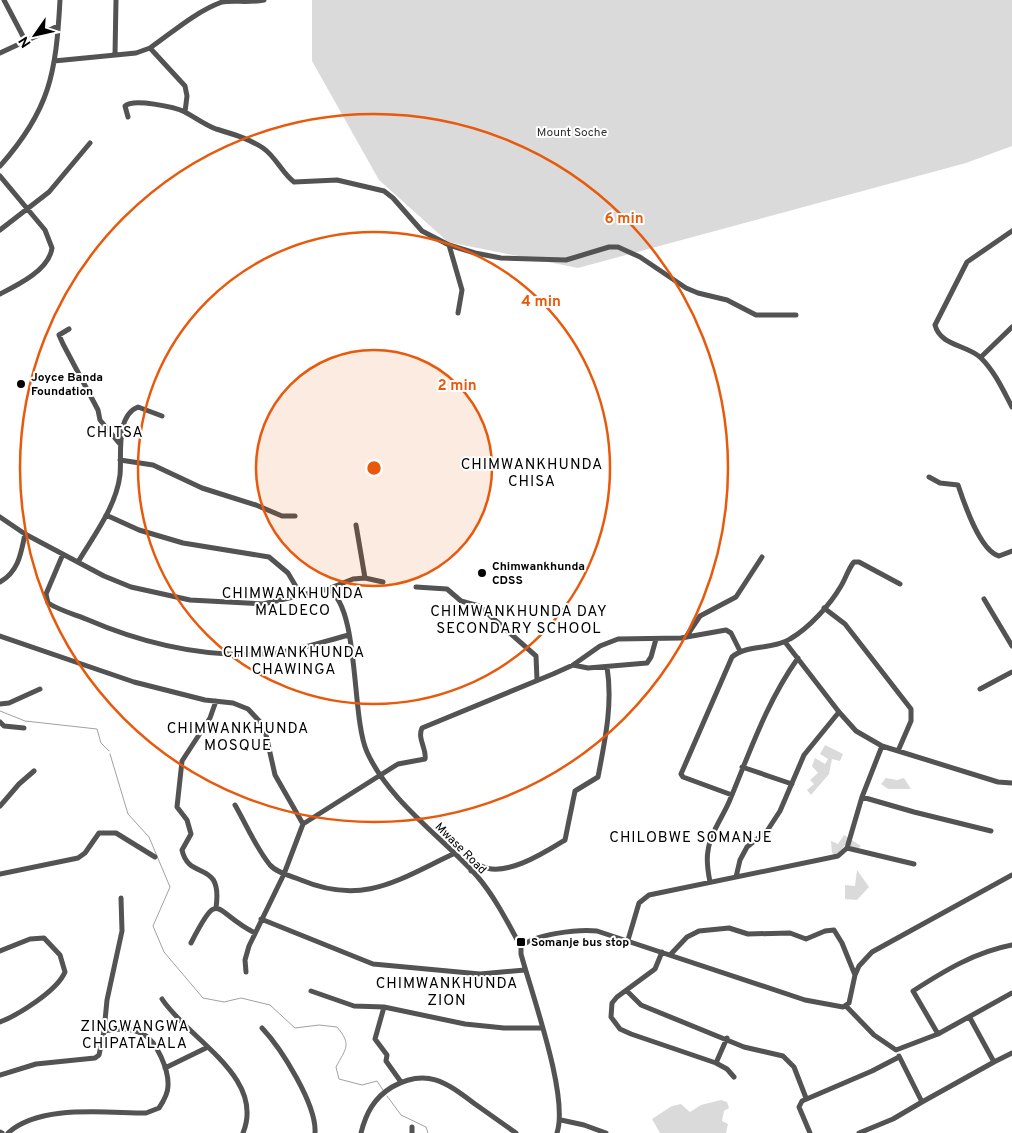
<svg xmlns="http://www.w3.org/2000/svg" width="1012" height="1133" font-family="Overpass,sans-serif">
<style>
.green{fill:#dadada}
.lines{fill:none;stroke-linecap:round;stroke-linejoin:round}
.stream{stroke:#a1a1a1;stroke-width:1}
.minor{stroke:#535353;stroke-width:5}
.ring{fill:none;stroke:#e8590c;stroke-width:2.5}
.poi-dot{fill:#000;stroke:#fff;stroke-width:2}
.labels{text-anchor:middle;stroke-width:4;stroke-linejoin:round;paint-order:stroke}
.park-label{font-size:12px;fill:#313131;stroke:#fff}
.poi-label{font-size:12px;font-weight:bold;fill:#000;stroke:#fff;text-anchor:start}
.street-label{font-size:12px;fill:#000;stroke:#fff}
.quarter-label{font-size:15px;letter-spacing:1px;fill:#000;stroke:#fff}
.centre{fill:#e8590c;stroke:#fff;stroke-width:2.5}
.ring-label{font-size:15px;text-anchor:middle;font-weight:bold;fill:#e8590c;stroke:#fff;stroke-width:4;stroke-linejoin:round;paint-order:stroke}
</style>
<rect width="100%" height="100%" fill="#fff"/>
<path class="green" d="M312,0H1012V146L966,163L578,268L448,242L379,180L312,61Z
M825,745L843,754L840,761L832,759L829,774L811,795L807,790L814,784L810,780L818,773L812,766L815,758L825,764L828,759L820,754Z
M886,778L897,780L904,778L911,789H888L881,784Z
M844,835L861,846L856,850L849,845V840L836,856L832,853L831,841L838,844Z
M857,870L869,887L857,900L845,899V885L855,886Z
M721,1100L727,1102L729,1108L724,1111L722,1121L728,1124L726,1133H660L652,1119L672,1106L681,1104L690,1112L701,1105Z"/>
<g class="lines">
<path class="stream" d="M0,711L25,721L97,729L101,743L109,751
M110,754L128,814L149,837L170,887L153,926L164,952L203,998L224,1002L241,998L270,1005L295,1028L319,1025L337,1027C352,1045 346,1048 336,1067L339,1079L362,1085L377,1081L383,1090
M387,1096L401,1115L426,1127L428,1133"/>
<path class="minor" d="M4,0L26,42
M0,53L58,26
M115,55L116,0
M54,61L136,53L150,48
M185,112L187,96L185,86L150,48C173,32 195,12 222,2C231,0 251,3 264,0
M128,117L125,106C133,98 175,107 185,112C196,118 205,125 216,129C232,134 248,138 263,148C276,157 282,173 294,182L337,180L384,191L393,198L422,231L449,245L475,253L501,258L566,260L609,247H618L640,257L686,288L698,293L727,300L756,315H796
M0,166C50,110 56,73 60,0
M0,176L45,230L52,248C49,270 18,285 0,294
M0,230L49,192L90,143
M1012,231L967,262L935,325C940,346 968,345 981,358C995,372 1003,390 1012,407
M449,245L462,290L458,313
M69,329L59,335L63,344L98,410L100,420L119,443
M981,357L1012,327
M120,460L153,465L202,488L256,505L282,516H295
M929,477L940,483L958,485C964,503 980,551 999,556L1012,551
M106,515L139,530L183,543L269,557L288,573L301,595
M0,517L25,534L104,576L131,587L190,600L263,604L328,589L353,579L365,578L383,582
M356,525L365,578
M63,554L46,594L48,603C59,610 73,614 86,619C146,645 210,659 275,653C300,650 325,641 349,635
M78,562C94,535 116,507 120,475C122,456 115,416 138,407L162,416
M0,582C19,571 21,553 25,534
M416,587L447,589L461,601L479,606L536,656L537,680
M328,589C360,607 351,717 367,752C389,801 442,837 477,876C495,897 508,923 521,947V954C532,995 569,1096 557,1133
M984,599L1012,646
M824,608L845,624L911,709V721L898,751
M0,636L134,682L205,700L233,703L248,709L264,726L275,775L303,824
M686,637L700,616L736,597L762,557
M573,665L588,668L647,663L651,657L656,639
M980,689L1012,672
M216,701L210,718L182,761L177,807L187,820L191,834L182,850C189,882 223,858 216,908
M0,704L9,703L40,689
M0,722L4,726L24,728
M882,746L998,782L1012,783
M742,767L792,784
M732,795L683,777L681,774L732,657C747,644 773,650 790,639C809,628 830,605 841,586C846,578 848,569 854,562H859L900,584
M862,797L914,812L991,831
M235,805C246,824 256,848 270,865C277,873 291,876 301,880C363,906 398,880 453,854
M0,806L19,784L34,771
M847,848L914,864
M471,871L481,866C505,878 544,853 565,840L575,791L598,777C605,740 613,704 607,667
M0,874L78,858L85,853L99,833H116L155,857
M736,877L740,860L747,847L767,831L780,811L804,755L839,712
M710,882C708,872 706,861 708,851C710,834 722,818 729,802C750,752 766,703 798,658
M261,919L373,964L480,974L525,970
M628,940L639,903L649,895L838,856L847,848L862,797L882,746L856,731L839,712L785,642
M191,943C220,886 213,912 255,933
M521,947C533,934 579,929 597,931L805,1000L843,1007L849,1003L855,975L859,966L872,952L1012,875
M0,951L30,939L44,938L60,955L65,972C57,991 18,1015 0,1022
M662,952L655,969L617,997L612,1003L611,1017L620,1029L631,1034L716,1063L727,1069L734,1077
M670,955L687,937L699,931L729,928L748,934L790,933L806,939L825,931L834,930L842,943L855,975
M246,972L245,960L249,946L284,874L303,824L398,764L425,759C427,749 417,739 422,728L553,674L573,665L600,646L618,639L681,638L726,630L731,633L740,651
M311,991L354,1006L384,1007L465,1024L504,1028H542
M627,991L641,1005L744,1047L783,1056L794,1067L806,1098
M162,999C188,1039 266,1077 243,1133
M846,1006L874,1035L896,1050L938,1034L1012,993
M384,1007L375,1039L387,1055L386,1061L401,1082
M970,1018L994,1062L1012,1053
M262,1028C281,1048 317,1105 315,1133
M938,1034L913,991C944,971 975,952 1012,945
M716,1063L727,1038
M165,1068L208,1047
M0,1075L36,1064L95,1058L99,1055L104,1031L107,1000L122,931L121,898
M922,1102L994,1062
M561,1120L584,1125L606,1133
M0,1132L2,1133
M8,1133C40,1104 105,1113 146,1113L159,1108C163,1102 168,1094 168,1086C169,1071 157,1041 143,1034C131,1027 118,1029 104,1031
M361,1133C366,1113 374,1098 392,1087C427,1067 447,1083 475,1104C489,1114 502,1123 516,1133
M412,1133V1127
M810,1133L799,1107L802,1101L872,1071L899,1057
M859,1133L893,1119L922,1102L899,1056"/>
</g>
<circle cx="374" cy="468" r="118" fill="#e8590c" fill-opacity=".12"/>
<g class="ring">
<circle cx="374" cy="468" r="118"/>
<circle cx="374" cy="468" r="236"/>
<circle cx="374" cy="468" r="354"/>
</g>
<g class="poi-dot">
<circle cx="21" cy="384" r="5"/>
<circle cx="482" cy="573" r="5"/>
<rect x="516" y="937" width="10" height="10" rx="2.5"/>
</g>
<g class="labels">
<g class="park-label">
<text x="572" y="136">Mount Soche</text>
</g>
<g class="poi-label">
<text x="31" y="381">Joyce Banda<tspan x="31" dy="14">Foundation</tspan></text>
<text x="492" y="570">Chimwankhunda<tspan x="492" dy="14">CDSS</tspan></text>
<text x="531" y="946">Somanje bus stop</text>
</g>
<g class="street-label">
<text transform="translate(461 848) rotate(45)" y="4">Mwase Road</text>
</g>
<g class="quarter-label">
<text x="115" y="437">CHITSA</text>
<text x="532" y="469">CHIMWANKHUNDA<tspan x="532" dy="17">CHISA</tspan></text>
<text x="293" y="598">CHIMWANKHUNDA<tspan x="293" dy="17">MALDECO</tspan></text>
<text x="519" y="616">CHIMWANKHUNDA DAY<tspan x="519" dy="17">SECONDARY SCHOOL</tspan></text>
<text x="294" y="657">CHIMWANKHUNDA<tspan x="294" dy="17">CHAWINGA</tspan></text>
<text x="238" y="733">CHIMWANKHUNDA<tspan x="238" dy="17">MOSQUE</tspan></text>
<text x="691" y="842">CHILOBWE SOMANJE</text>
<text x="447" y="988">CHIMWANKHUNDA<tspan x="447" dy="17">ZION</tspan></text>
<text x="135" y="1031">ZINGWANGWA<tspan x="135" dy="17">CHIPATALALA</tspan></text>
</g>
</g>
<circle cx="374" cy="468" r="8" class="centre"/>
<g class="ring-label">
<text x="624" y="223">6 min</text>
<text x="541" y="306">4 min</text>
<text x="457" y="390">2 min</text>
</g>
<g transform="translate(35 35) rotate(236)" stroke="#ffffff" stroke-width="4" paint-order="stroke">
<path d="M0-4L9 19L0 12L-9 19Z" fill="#000000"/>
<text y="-8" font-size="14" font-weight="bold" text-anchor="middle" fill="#000000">N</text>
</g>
</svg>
